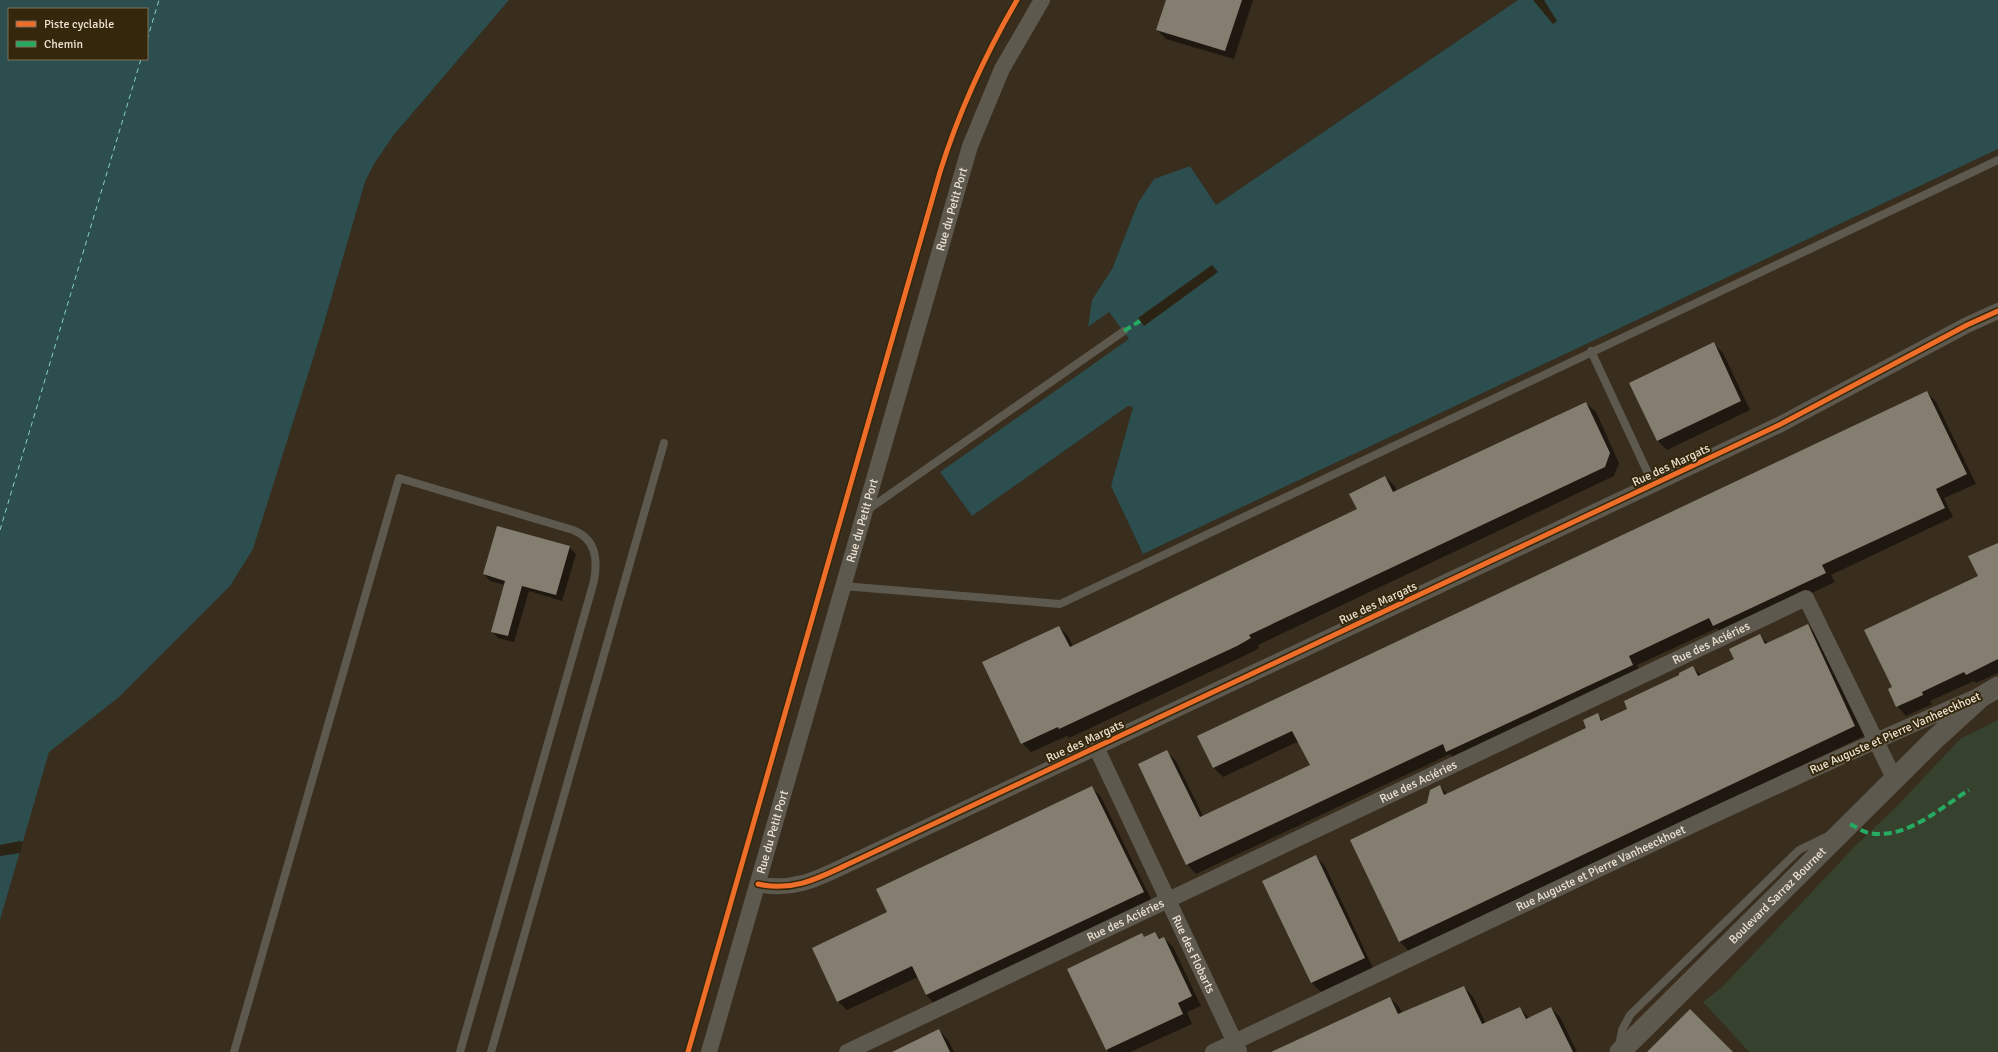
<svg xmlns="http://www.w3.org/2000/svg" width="1998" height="1052" font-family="Signika,sans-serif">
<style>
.industrial{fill:#392d1e}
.green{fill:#37422e}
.water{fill:#2d4e4e;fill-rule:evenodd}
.pier{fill:#2b2414}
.shadow{fill:#0007}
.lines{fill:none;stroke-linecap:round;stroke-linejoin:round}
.ferry{stroke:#85cdd1;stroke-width:1;stroke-dasharray:5 4;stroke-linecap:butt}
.building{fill:#847e71}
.service{stroke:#5e594e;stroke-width:8}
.minor{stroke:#5e594e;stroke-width:16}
.tertiary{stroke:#5e594e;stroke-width:21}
.quiet{stroke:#26ab63;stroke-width:4;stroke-dasharray:8 4;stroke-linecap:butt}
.cycleway-casing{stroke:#34270b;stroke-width:8}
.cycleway{stroke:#ee6e29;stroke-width:5}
.labels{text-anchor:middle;stroke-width:4;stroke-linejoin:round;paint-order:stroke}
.street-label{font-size:12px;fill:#ece3d3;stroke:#34270b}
</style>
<rect width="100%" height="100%" fill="#2b2414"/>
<path class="industrial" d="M509,0H1518L1216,205L1190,166L1138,203L1112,269L1092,301L1089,327L1108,311L1130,339L940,472L972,516L1128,406L1133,407L1111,486L1143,554L1998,149V720L1961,738L1896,807L1854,847L1723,986L1703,1002L1749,1052H0V920L48,752L119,696L230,586L252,549L322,330L365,182L374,164L393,136Z"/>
<path class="green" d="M1998,720V1052H1749L1703,1002L1723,986L1854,847L1896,807L1961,738Z"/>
<path class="water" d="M0,0H509L393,136L374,164L365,182L322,330L253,549L230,586L119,697L49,752L0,920ZM9,9H147V59H9Z
M1518,0H1998V149L1143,554L1111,486L1133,407L1128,406L972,516L940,472L1129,339L1109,312L1088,327L1092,300L1112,269L1138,203L1154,179L1190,166L1216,205Z"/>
<path class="pier" d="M1533,0H1544L1557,21L1553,24Z
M1212,265L1218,272L1144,326L1138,318Z
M20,841L23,842L20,853L0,856V845Z"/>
<path class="shadow" d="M1167,0H1253L1234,59L1166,39L1157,30Z
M1713,343L1723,353L1750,410L1667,450L1658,441L1630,383Z
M1927,392L1936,402L1976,484L1944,498L1953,517L1831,575L1835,582L1723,635L1717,628L1637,665L1641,674L1456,760L1450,754L1196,874L1187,864L1167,752L1176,761L1203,816L1311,766L1299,741L1223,777L1214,768L1199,736Z
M1586,403L1596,412L1619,463L1614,476L1258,645L1259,648L1246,655L1069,738L1067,736L1031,752L1022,743L1059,627L1068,636L1073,646L1358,510L1385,477L1395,486L1397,492Z
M1998,544V673L1976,683L1974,681L1930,701L1932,704L1906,716L1897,706L1893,688L1979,576Z
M569,547L576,554L562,601L529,591L514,642L498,638L492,631L505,585L490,581L484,574Z
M1807,625L1817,635L1864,736L1409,951L1400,942L1428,804L1440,786L1448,795L1588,729L1597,714L1604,721L1629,709L1693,668L1701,675L1735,659L1760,635L1768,644Z
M1092,788L1101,797L1152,901L935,1004L926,995L918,977L847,1010L838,1001Z
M1316,857L1325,866L1373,968L1321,992L1312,983L1263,881Z
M1155,933L1161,939L1164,938L1173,947L1201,1006L1187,1012L1192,1024L1130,1052H1109L1106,1049L1142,934L1145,938Z
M1464,987L1473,997L1486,1024L1520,1008L1529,1018L1551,1008L1560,1017L1577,1052H1274L1390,998L1399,1007L1402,1013Z
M939,1030L948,1040L954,1052H894Z"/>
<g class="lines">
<path class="ferry" d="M147,40L159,0
M0,530L141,59"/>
</g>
<path class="building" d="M1166,0H1242L1225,51L1156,30Z
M1714,342L1741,401L1657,441L1629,383Z
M1927,391L1967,474L1936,489L1945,508L1822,565L1826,573L1730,618L1713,626L1709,618L1629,656L1633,665L1446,752L1443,744L1186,865L1138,764L1167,750L1200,817L1310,765L1292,731L1213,768L1197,736Z
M1586,402L1610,453L1605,467L1249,635L1251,638L1237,646L1059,729L1058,727L1021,744L982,662L1059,626L1070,647L1357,509L1349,494L1385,476L1393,492Z
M497,526L570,546L556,595L522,586L508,636L491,632L505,581L483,574Z
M1998,543V659L1966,675L1964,672L1922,692L1923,695L1896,707L1888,689L1892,687L1864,630L1978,576L1968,556Z
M1808,624L1855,726L1399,942L1350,840L1427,803L1430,790L1440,785L1444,795L1586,728L1583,720L1598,713L1601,721L1627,709L1624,701L1679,675V673L1693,666L1698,676L1734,659L1729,649L1760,634L1765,644Z
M1092,786L1144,892L926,995L912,966L837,1002L812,948L887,912L876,889Z
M1316,855L1365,958L1311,983L1262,881Z
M1155,932L1159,939L1164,937L1192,996L1178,1003L1183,1014L1106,1050L1067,969L1142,933L1144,937Z
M1464,986L1482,1024L1520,1007L1526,1019L1551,1007L1573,1052H1271L1390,997L1398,1014Z
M1690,1009L1733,1052H1647Z
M939,1029L950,1052H892Z"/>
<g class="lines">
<path class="service" d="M1591,351L1653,484
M866,511L1124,331
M843,586L1060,604L1998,160
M1619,1046L1622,1030L1630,1015L1799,850L1828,836
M234,1052L399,478L573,530C596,539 598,559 594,581L460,1052
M491,1052L664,443"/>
<g class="minor">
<path id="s1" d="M1096,747L1239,1051"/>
<path d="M758,884C796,893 824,875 857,860L1779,425L1967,325L1998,311"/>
<path id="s2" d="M709,1052L970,146L1002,69L1042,0"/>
<path id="s3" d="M847,1052L1806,598L1895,780"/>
<path id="s4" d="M1213,1052C1467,933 1719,808 1976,697"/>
</g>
<path class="tertiary" id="s5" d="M1620,1052L1935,739L1981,697L1998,687"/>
<path class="quiet" d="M1124,331L1140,321
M1850,824C1856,827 1863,832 1869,833C1906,840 1940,808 1969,790"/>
<defs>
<path id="cycleway" d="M758,884C796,893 824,875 857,860L1779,425L1967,325L1998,311
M688,1052L940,172C959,111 985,55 1017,0"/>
</defs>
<use href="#cycleway" class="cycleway-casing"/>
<use href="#cycleway" class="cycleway"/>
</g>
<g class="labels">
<g class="street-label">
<text dy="4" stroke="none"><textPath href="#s2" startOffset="877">Rue du Petit Port</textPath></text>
<text transform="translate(1671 465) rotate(-25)" y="4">Rue des Margats</text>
<text dy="4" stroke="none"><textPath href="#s2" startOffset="553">Rue du Petit Port</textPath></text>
<text transform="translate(1378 603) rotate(-25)" y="4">Rue des Margats</text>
<text dy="4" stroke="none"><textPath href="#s3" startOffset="956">Rue des Aciéries</textPath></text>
<text transform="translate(1895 733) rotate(-24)" y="4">Rue Auguste et Pierre Vanheeckhoet</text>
<text transform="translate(1085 741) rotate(-25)" y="4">Rue des Margats</text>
<text dy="4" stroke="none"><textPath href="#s3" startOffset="632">Rue des Aciéries</textPath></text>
<text dy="4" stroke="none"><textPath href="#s2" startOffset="229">Rue du Petit Port</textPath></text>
<text dy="4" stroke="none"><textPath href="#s4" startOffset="429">Rue Auguste et Pierre Vanheeckhoet</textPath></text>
<text dy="4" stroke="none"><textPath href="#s5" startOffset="222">Boulevard Sarraz Bournet</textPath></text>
<text dy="4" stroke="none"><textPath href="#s3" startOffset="308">Rue des Aciéries</textPath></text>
<text dy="4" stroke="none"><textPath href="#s1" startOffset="229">Rue des Flobarts</textPath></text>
</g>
</g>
<rect x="8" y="8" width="140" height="52" fill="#34270b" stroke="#7e725b"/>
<rect x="16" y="21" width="20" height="6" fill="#ee6e29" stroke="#7e725b"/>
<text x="44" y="28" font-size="12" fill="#ece3d3">Piste cyclable</text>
<rect x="16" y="41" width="20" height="6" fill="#26ab63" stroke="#7e725b"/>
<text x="44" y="48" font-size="12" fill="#ece3d3">Chemin</text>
</svg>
